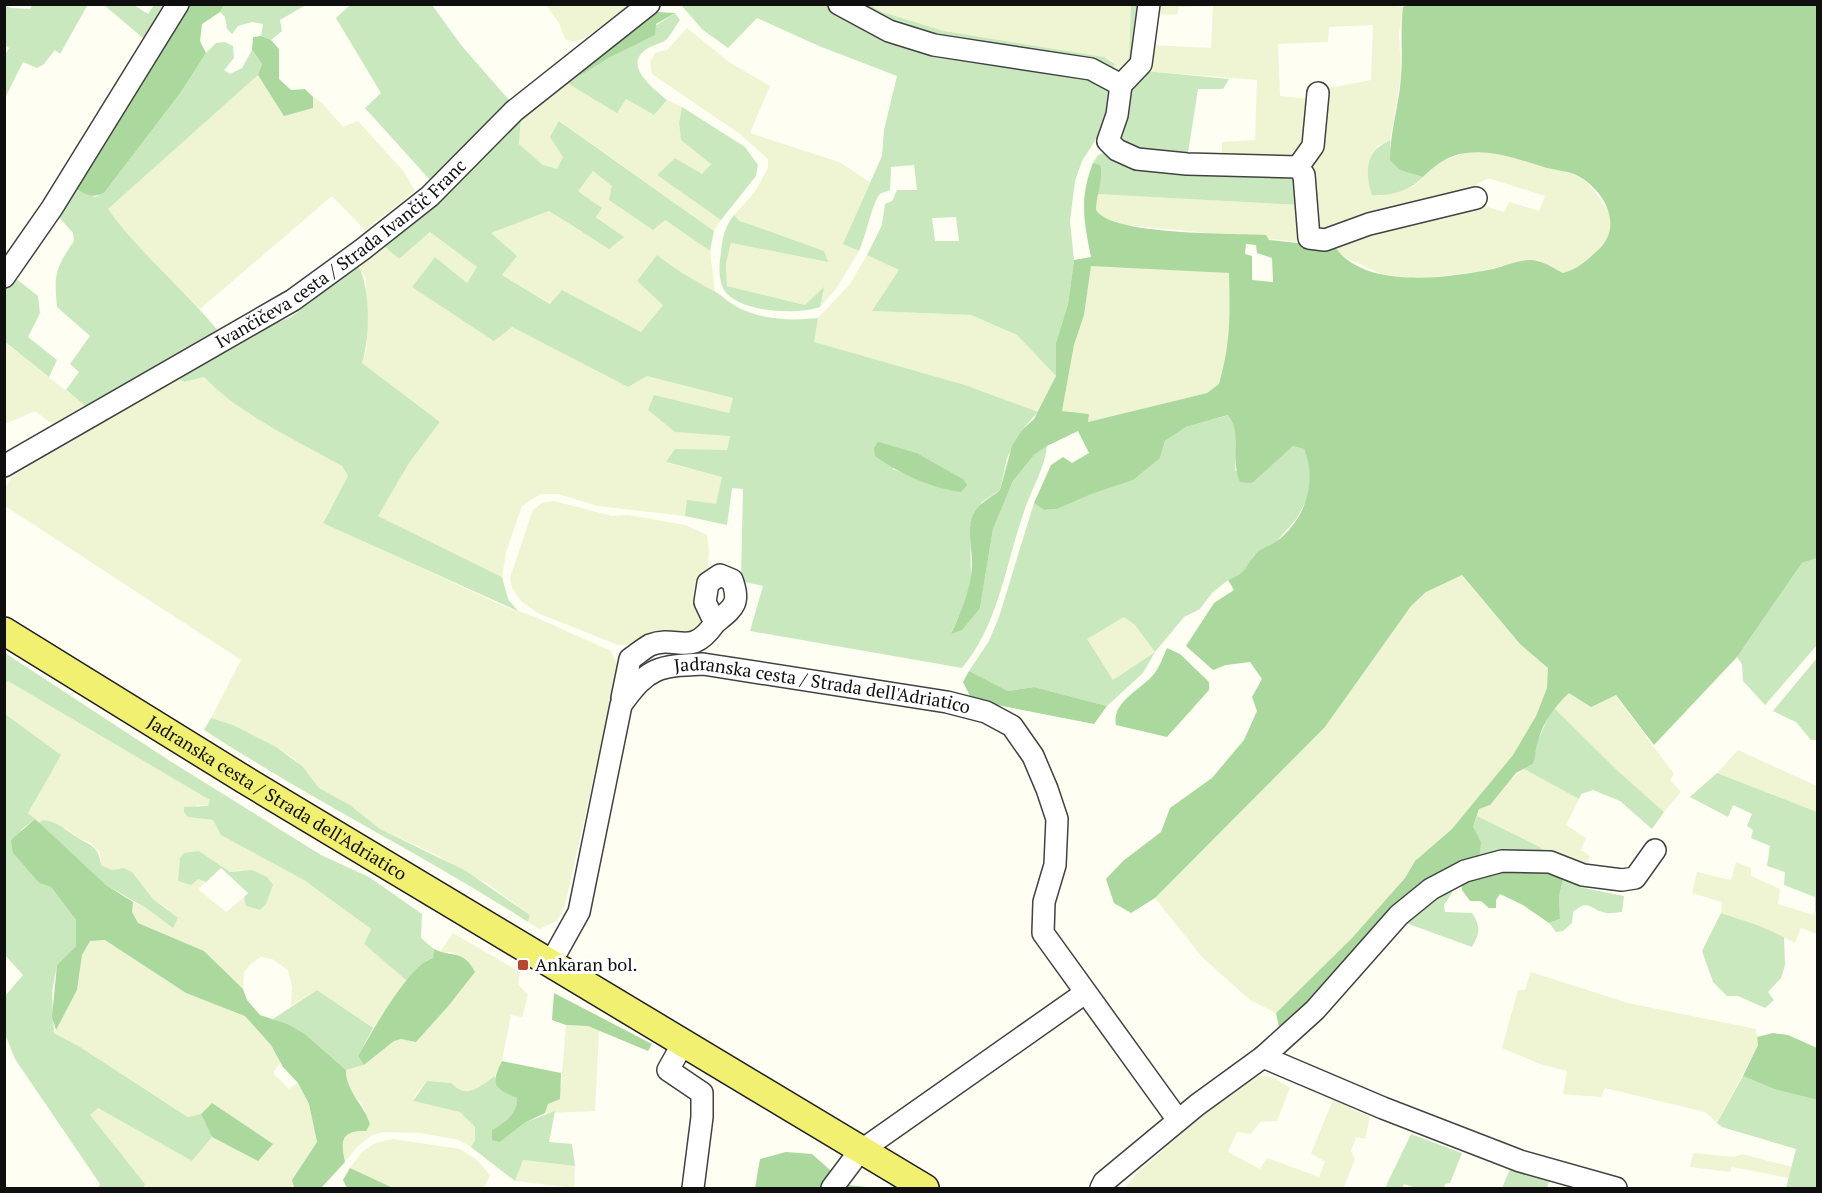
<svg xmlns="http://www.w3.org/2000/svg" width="1822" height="1193" font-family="'PT Serif',serif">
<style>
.farmland{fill:#eff4d3;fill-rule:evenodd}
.green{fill:#c9e8bd;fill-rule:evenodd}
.forest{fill:#aad89d;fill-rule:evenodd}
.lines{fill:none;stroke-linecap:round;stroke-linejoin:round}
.minor-casing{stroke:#424242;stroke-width:24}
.major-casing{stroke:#202020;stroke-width:30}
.minor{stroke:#fff;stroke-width:21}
.major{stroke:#f1f070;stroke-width:27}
.poi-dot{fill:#b9472e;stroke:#fff;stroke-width:2}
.labels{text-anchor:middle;stroke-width:6;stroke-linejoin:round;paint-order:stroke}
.street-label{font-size:18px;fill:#0f0f0f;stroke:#fff}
.poi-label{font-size:18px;fill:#0f0f0f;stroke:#fff;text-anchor:start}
</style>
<rect width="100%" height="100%" fill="#fefef3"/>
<path class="farmland" d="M1376,4L1403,7L1399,34L1401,76L1390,140L1377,146L1372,195L1380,196L1415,186L1436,163L1464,153L1492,151L1574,174L1588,183L1612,215L1611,231L1603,246L1576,269L1563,273L1538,260L1526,261L1476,272L1417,279L1381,274L1341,255L1335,247L1475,203L1504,212L1509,202L1539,211L1545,196L1488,178L1454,198L1314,233L1308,163L1323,89L1371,80L1373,25L1329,27L1328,42L1278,44L1280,96L1312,99L1310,145L1298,161H1222V142L1255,140L1257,80L1145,71L1149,45L1211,48L1213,6L1179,7L1177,15L1151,14L1152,5Z
M546,5H630L585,38L573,42L565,39L559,23Z
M870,5H1131L1129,58L1124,68L1112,70L1115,64L1112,60L1104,57L944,31L882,12Z
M687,28L729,62L770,86L750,133L839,162L870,182L844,244L859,251L836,289L820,307L823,288L805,305L727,286L726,264L731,243L827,262L740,221L734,215L754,193L768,168V159L740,134L652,74L650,62L655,53L667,50Z
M258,75L284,115L313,108V97L321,102L343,127L358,121L404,172L415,191L365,230L332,196L200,309L143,253L108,209Z
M564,81L626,99L654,115L667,100L682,107L679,123L681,140L711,163L702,175L675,158L657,175L721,220L714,231L560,121L551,137L563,157L557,170L543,165L519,144L521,117Z
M593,171L710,251L715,292L676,271L656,255L663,305L641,332L562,290L551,304L502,275L516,256L491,233L549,211L581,232L623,237L596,216L602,208L577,190Z
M1096,194L1300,205L1301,242L1126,225L1100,216L1096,210Z
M430,232L477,267L467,283L435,257L412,287L512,327L628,387L647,376L733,398L729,413L654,395L675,432L730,435L727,450L667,463L723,477L716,505L687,500L685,516L598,506L558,494H540L522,506L506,552L502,577L378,516L409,463L440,422L362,363L367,348L366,279L358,265L383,245L399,259Z
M867,255L899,270L873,311L971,315L1017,335L1056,376L1038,412L965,385L813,342L818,318L850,284Z
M1091,265L1229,273L1231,312L1228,352L1220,384L1207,393L1088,422L1089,414L1062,411L1074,345L1084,315Z
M4,342L88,408L56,427L35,411L5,424Z
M204,377L215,388L245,409L342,466L348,476L323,522L501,605L535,617L611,651L618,666L613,692L565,905L557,921L539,929L528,922L530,915L488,884L450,865L439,856L380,829L350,805L319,788L294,758L233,725L211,718L241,660L5,506V488L13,476L178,378L184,382Z
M554,501L612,516L628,515L685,525L707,535L709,551L704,630L634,645H618L538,613L522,602L512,588L510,578L533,510L542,503Z
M1461,575L1520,644L1549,668L1547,688L1536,716L1513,755L1472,806L1452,829L1415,861L1405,878L1352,938L1276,1013L1250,1000L1202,957L1155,898L1325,727L1411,606L1426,592Z
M1124,617L1135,625L1155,652L1113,680L1086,639Z
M8,681L211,800L208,806L197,805L188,817L213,820L222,835L304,880L371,929L364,944L407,981L373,1028L317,990L291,1006L292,987L288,970L272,959L261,957L251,964L244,972L243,989L204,951L138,923L132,912L133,902L146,908L173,927L168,909L153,899L123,868L112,870L101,865L100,853L91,843L78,838L67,829L43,820L38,823L28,813L60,755L5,714V684ZM199,851L230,872L241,870L260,910L247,906L244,897L226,912L198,889L206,882L198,879L178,881L180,858Z
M1569,692L1615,695L1674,774L1670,780L1681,792L1664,812L1619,772L1553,707Z
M1738,750L1817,786V812L1717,773Z
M1524,769L1579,799L1566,825L1586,838L1581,850L1590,856L1585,867L1550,857L1540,847L1477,816L1479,809L1490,805L1504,785Z
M1736,862L1751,868V876L1780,889L1778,904L1813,915L1815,911L1817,912V934L1801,928L1795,943L1760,926L1721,913L1722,902L1692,893L1697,872L1731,880Z
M453,933L520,972L518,984L528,995L522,1017L511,1015L502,1061L495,1076L473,1091L466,1092L427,1081L416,1094L413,1101L460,1112L475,1127V1140L471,1147L459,1140L421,1133L384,1132L372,1135L357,1147L345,1162L342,1146L345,1136L353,1130L366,1131L364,1107L349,1090L346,1070L365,1065L394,1041L401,1039L416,1042L460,992L474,972L452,952H440Z
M105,940L186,993L245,1015L271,1045L281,1062L273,1073L289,1089L298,1083L309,1104L317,1142L292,1180L296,1188H143L145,1184L89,1115L98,1108L192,1161L212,1137L258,1161L212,1103L201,1114L189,1117L80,1047L54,1033L77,990L82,955L89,941Z
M1531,972L1628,1003L1756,1029L1758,1045L1717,1123L1705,1112L1605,1088L1601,1097L1563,1094L1567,1071L1540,1064L1502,1048L1518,990H1525Z
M566,1025L588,1026L599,1030L595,1111L545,1113L548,1104L561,1085Z
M1258,1076L1272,1077L1290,1088L1277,1121L1260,1122L1251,1134L1237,1132L1228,1152L1260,1169L1267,1158L1319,1177L1325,1162L1311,1153L1333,1100L1370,1117L1365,1139L1356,1137L1351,1151L1355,1159L1344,1187L1348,1188H1125L1137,1173L1212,1107Z
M393,1139L460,1149L477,1160L490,1175L484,1188H393L350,1168L362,1152L375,1143Z
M1693,1153L1734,1157L1742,1154L1792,1167L1789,1178L1732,1167L1730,1172L1690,1167Z
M523,1160L575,1166L574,1188L515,1181Z"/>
<path class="green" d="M85,4L87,6L60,54L55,50L44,64L37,68L23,62L5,98V55L9,48L5,45V5L11,8L30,9L32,5Z
M104,5H134L148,14L154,5H171L155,29L143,38Z
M224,5H306L280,20L282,31L271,40L261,36L263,24L252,22L238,26L232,34L227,29L225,17L220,12Z
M350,5H432L461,45L509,100L430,180L365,108L381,93L336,18Z
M681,5H830L873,27L1062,69L1109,86L1112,97L1100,133L1082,161L1075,181L1070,221L1074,260L1068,304L1056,343V376L1017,335L971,315L872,311L899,270L867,255L882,225L885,204L892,201L897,190H917L914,165L891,167L890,190C886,192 883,192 880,194C873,200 865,239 859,251L843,244L882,156L884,130L897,76L819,46L757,18L728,48L703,30ZM956,217L959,241H935L932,218Z
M848,5H870L882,12L944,31L1104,57L1115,64L1112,70L945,42Z
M1131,5H1143L1138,57L1124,68L1129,58Z
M675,13L680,20C676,25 671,35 666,40C660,44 651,45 644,51C624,67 655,90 667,100L654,115L626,99L617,113L564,81L571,75H581Z
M225,42L233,46L234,58L224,70L230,74L242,68L252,50L262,64L258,75L108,209C141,255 185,290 220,333L88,408L66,390L79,372L70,364L90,336L57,307C54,274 55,269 74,241L73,233L57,215L74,187L95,197L104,193L181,92L206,53L216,43Z
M1145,71L1229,79L1223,89H1198L1187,159L1138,153L1122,141C1120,114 1128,91 1145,71Z
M682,107L745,147L758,165L756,176L721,220L657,175L675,158L702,174L711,164L681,140L679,123Z
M521,117L519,144L543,165L557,169L563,157L550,137L559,121L714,231L710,251L665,220L653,230L609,200L612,186L593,171L578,191L602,208L596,217L624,237L609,249L549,211L491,233L517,256L502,275L550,304L562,290L641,332L663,305L637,281L657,255C674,269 692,279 712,290C722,295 729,303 739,308C763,320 792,321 818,318L814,342L965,385L1038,412L1022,430L1007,458L1000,490L982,502L970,525L971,577L967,599L951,633L980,608L993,529L1013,481L1034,455L1047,446C1045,467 1033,486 1026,506C1006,560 1000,623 962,668L750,631L763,586L741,581L743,489L732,488L727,525L685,516L687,500L716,504L722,477L666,462L675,449L727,450L730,436L675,432L648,410L654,395L729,413L733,398L647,376L628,387L512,327L494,341L412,287L435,257L467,283L477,267L430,232L399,259L383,245ZM898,448L917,453L963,479L949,490L893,469Z
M1390,140L1391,160L1401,170L1423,177C1412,190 1389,197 1372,195C1364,171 1366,151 1390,140Z
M1106,152L1298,173L1300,205L1096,194L1100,182V166L1093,163L1098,155Z
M734,215L740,221L824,251L828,262L731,243L726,264L727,286L805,305L824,287L820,307C798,315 739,313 724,290C718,279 719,265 721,253C722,239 725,226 734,215Z
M358,265C371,288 370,339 362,363L440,422L409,463L378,516L502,577L508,599L518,611L323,523L348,476L342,466C298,441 239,414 204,377L184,382L178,378L272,325L291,317Z
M14,277L38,296L40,313L28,337L57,360L49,377L5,342V291Z
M1229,415C1240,429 1236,453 1235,471L1278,458L1293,446L1304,449L1310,462V493L1297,518L1277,541L1254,555L1241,576L1228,580L1212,593L1200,609L1184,617L1155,652L1143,673L1107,706L1034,687L1008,691L969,671L989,641L999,617L1034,503L1044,510L1057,509L1160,458L1165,441L1186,427ZM1124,617L1135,625L1155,652L1113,680L1087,639Z
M1817,558V645L1765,705L1743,681L1742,664L1737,657L1802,563Z
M5,653L170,761L321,855L369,877L422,914L421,938L434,949L433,958L427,960L407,981L364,944L371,929L304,880L221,835L213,820L188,817L184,812V807L208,806L210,800L8,681L5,684Z
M1817,658V740H1811L1796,722L1773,711Z
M1553,707L1619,772L1664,812L1652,829L1620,801L1593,790L1581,794L1579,799L1524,769L1533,764L1537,742Z
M5,714L61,755L28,813L35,819L22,829L13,853L39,883L51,887L76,920V946L57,965L52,992L54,1033L80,1047L188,1117L201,1114L212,1137L192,1161L98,1108L90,1115L145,1184L143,1188H98L100,1184L15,1059L5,1034V996L23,975L5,955Z
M211,718L233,725L276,747L302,766L319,788L350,805L380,829L466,871L530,915L528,922C422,854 310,799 204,730Z
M1717,773L1817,812V912L1815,911V897L1784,885L1785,872L1767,866L1770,846L1751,838L1753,830L1747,826L1752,814L1733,805L1728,817L1690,797Z
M1477,816L1540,847L1550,857L1479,859L1473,827Z
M43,820C59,822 65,830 78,838C92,846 99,847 101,865L112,870L123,868L132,872L153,899L178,918L173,928L146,908L106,885L38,823Z
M199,851L230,872L252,870L267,877L273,885L266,904L260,910L246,906L244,897L248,893L221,868L206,882L198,879L191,885L178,881L180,858L184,853Z
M1565,872L1572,874L1579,887L1624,896L1622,912C1617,912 1610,914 1606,913C1590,910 1590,898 1573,912L1572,923L1563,931L1556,932L1549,923L1560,919L1559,896Z
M1450,883L1452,893L1444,905L1445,912L1472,913C1481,927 1480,933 1472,947L1406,923L1413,908Z
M1721,913L1760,926L1784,937L1785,965L1781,978L1768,992L1774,1000L1765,1008L1738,996H1727L1713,982L1702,951Z
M317,990L373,1028L358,1056L364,1065L346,1070L305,1034L273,1019Z
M495,1076C496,1090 505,1092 517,1098C517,1115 506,1122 492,1130L500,1142L526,1122L555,1111L549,1142L572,1144L575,1166L523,1160L515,1181L471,1147L475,1140V1127L460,1112L413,1101L427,1081L451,1083C468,1100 478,1087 495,1076Z
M1743,1076L1774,1089L1817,1100V1188H1786L1796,1149L1722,1127L1717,1123Z
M1411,1134L1462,1153L1450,1183L1445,1184L1444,1188H1416L1404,1184L1402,1188H1385Z
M1510,1169L1549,1181L1547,1188H1502Z"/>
<path class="forest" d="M1410,4L1817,5V558L1802,563L1737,657L1654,745L1616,695L1591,707L1569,693C1555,706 1543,722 1538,741C1535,749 1536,756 1533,764L1516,773L1490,805L1479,809L1473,827L1481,842L1479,859L1462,866L1281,1037L1276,1013L1352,938L1405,878L1415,861L1452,829L1513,755L1536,716L1547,688L1548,668L1520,644L1462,575L1426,592L1411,606L1325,727L1155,898L1131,913L1114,903L1106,879L1123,861L1161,832L1170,808L1212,778L1244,740L1257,711L1252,697L1262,679L1250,662L1226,665L1213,670L1186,646L1214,603L1234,590L1228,580C1247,573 1243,569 1254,556C1260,548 1270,546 1277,541C1305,520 1318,481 1304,449L1293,446L1252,483L1240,482C1230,461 1243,433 1228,415L1186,427L1165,441L1160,458L1133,480L1091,494L1057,509L1044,510L1034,503L1051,465L1063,457L1072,463L1089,453L1078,431L1047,446L1034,455L1013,481L993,529L980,608L962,630L951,634C961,612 970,592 972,567C973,550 966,532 973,515C979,502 990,499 1000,490L1012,446L1022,430L1034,419L1056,376V343L1068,304L1074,260L1091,257C1084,222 1079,198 1093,163L1100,165C1104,176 1096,197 1096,210C1112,236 1234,233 1266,235L1269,240L1335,247C1365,290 1448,278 1493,269C1506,266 1525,257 1538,261C1546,263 1555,269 1563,273C1578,269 1586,261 1597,251C1626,226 1603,187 1574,174C1566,171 1556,170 1547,168C1520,160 1494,149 1466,153C1448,155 1435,165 1423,177L1400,170L1390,160C1390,131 1399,105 1401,77C1403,54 1400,31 1403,7ZM1246,244L1256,245L1257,253L1272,258L1273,282L1252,280V256L1245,254ZM1091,266L1229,273C1230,316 1231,342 1219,384L1207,393L1088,422L1089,414L1062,411L1074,345L1084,315Z
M186,5H224L220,12L202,24L200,41L206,53L181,92L104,193C91,199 85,194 74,187Z
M657,12L675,13L656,24L655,35L610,57L581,75H571L631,28Z
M261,36L271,40L279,49V79L291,90L305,89L313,97V108L284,116L258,75L262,64L252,50L253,37Z
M878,442L917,453L963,479L967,485L961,492C931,488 900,474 875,456L874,448Z
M1167,648L1180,654L1209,682V690L1167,737L1116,725C1111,702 1142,689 1154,674C1160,666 1163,657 1167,648Z
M969,671L1008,691L1034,687L1107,706L1094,724L972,700L963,682Z
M35,819L106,885L133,902L132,912L138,923L204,951L243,989L247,1000L260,1015L287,1024L305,1034L346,1070C346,1092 363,1103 370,1124L366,1131C342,1130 340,1140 345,1162L321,1188L294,1187L292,1180L317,1142L309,1104L298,1083L283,1067L271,1045L245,1016L186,993L105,940L90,941L82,955L77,990L56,1030L52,1017L57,965L76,946V920L51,887L39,883L13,853L11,840Z
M1487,869L1565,872L1559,896L1560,919L1549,923L1523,905L1500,894L1496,900V908H1489L1481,901H1470L1462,890L1461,877Z
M434,949C453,958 463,949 475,972L450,1004L416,1042L401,1039L394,1041L364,1065L358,1056C370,1035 410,963 433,958Z
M554,993L652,1044L648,1051L588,1026L566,1025L552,1020Z
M1773,1033L1788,1035L1817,1048V1100L1774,1089L1743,1076L1758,1045L1757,1037Z
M502,1061L561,1073L560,1099L548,1104L545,1113L526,1122L500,1142L492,1140V1130C505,1122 517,1115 517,1098C494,1088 490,1085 502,1061Z
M212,1103L273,1144L258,1161L212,1137L201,1114Z
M786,1152L812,1154L847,1185L877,1188H755L760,1159Z
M350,1168L393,1188H347L343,1180Z"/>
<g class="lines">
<defs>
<g id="minor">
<path d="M839,4L889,31L934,45L1091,69L1121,85L1117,115L1108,141L1117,150L1137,159L1187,164L1298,167L1304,175L1309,238L1325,240L1369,224L1476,198"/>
<path d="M1121,85L1141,64L1149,4"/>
<path d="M1298,167L1313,146L1318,93"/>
<path d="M4,277L52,208L178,4"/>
<path id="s1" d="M4,466L293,300L363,249L430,196L514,111L649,4"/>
<path d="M622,698L630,659C636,655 643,649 650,645C678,634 690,659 715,623L705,602L708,583L720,575L732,580C741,604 733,608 715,623"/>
<path id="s2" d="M550,964L579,912L621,705C648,667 658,666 703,664L947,702L986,712L1012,726L1033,756L1047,789L1057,819L1055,865L1044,902L1043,933L1178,1120"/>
<path d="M682,1045L668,1070L702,1093V1117L693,1188"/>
<path d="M1263,1057L1383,1108L1520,1161L1616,1188"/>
<path d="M832,1188L859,1152L1085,993"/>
<path d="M1101,1188L1104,1182L1197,1105L1263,1057L1315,1010L1399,915L1431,889L1465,871L1502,861L1550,862L1583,875L1622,880L1635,878L1655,850"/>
</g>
<g id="major">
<path id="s3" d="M4,631L245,780L925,1188"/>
</g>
</defs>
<use href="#minor" class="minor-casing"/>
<use href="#major" class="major-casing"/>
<use href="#minor" class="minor"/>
<use href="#major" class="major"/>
</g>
<rect class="poi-dot" x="517" y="959" width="12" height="12" rx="3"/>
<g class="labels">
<g class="street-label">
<text dy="6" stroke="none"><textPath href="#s1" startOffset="399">Ivančičeva cesta / Strada Ivančič Franc</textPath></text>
<text dy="6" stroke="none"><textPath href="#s2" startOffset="489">Jadranska cesta / Strada dell'Adriatico</textPath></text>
<text dy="6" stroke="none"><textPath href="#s3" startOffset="320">Jadranska cesta / Strada dell'Adriatico</textPath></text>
</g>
<g class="poi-label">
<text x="535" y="971">Ankaran bol.</text>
</g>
</g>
<rect width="1822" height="1193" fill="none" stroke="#0f0f0f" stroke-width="12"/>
</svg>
